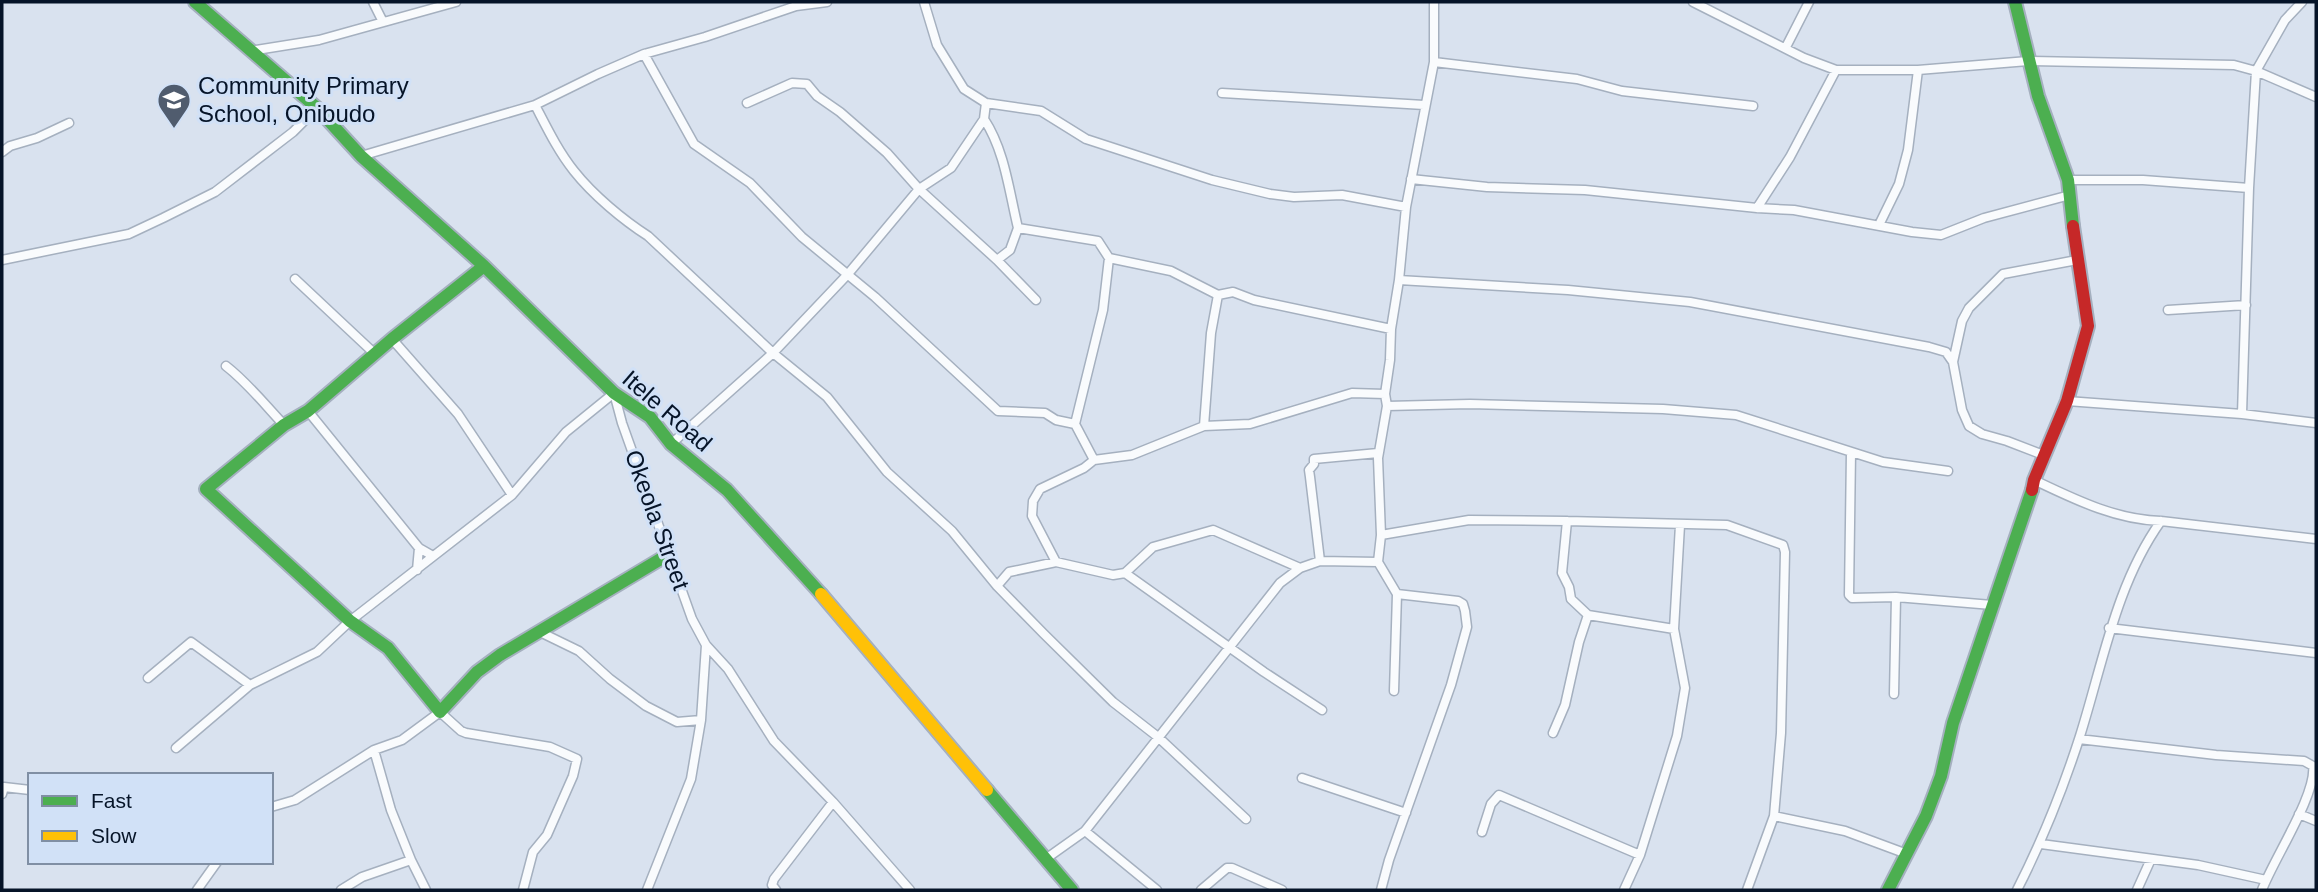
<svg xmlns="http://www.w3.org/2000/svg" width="2318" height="892" font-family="Helvetica,sans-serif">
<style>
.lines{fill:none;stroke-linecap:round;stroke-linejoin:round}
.street-casing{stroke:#a5b0bf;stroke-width:11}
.fast-casing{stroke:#a5b0bf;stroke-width:16}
.slow-casing{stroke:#a5b0bf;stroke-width:16}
.jam-casing{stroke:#a5b0bf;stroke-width:16}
.street{stroke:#f9fbfd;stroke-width:8}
.fast{stroke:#4caf50;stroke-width:12}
.slow{stroke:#ffc107;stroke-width:12}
.jam{stroke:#c62828;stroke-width:12}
.labels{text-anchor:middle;stroke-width:6;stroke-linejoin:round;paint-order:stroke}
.poi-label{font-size:24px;fill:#061428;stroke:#d1e1f7;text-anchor:start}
.street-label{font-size:24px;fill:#061428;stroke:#d1e1f7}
</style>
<rect width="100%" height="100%" fill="#d9e2ef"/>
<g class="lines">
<defs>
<path id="street" d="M373,2L383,22
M924,2L937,45L964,89L986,103L1041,111L1086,139L1212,180L1270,194L1294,197L1342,195L1406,207
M1693,2L1804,58L1836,70H1918L2028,61L2234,65L2256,71L2316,97
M1786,47L1809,2
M250,51L319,40L456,2
M644,54L694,144L750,183L802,237L875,297L998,411L1045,413L1056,420L1075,424
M1434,62L1577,79L1622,91L1753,106
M1222,93L1424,105
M747,103L792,83L807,84L817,96L840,112L887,153L919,189L997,260L1036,300
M535,105C547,128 558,151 574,171C593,195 623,220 648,236L773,353L827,397L887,472L952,531L997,586L1044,634L1113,702L1158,737L1246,819
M984,119C1005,151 1009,191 1018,228L1098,241L1109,258L1171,271L1218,295L1233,292L1254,300L1391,329
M2,152L10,146L37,138L69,123
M361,156L535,105L598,74L644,54L705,37L796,6L827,2
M1411,179L1487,187L1585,190L1757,208L1794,210L1912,232L1941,235L1984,218L2070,195
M2068,180H2143L2249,188
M1757,208L1790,157L1836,70
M1879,225L1899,184L1908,150L1918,70
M2,260L129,234L163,218L215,192L293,132L317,108
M997,260L1010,250L1018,228
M295,279L375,354
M1399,280L1568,290L1690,302L1929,347L1946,352L1953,362
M2168,310L2246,305
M392,339L458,414L512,495
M226,366C248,383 265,405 284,425
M2067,401L2242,414L2316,423
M1387,406L1470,404L1663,409L1736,415L1883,462L1948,471
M308,411L419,548L433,556
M2242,414L2249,188L2256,71L2285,20L2302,2
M1204,426L1211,333L1218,295
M671,444L773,353L848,274L919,189L951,168L984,119L986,103
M1851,452L1849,595L1852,598L1896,597L1992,605
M2046,456L2007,441L1982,434L1969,426L1962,410L1953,362L1962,321L1969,308L2003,274L2077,260
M1094,460L1075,424L1103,310L1109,258
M2034,480C2074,499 2116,520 2161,521L2316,539
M1567,521L1562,573L1569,587L1571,599L1588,615
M1381,535L1469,520L1567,521L1727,525L1783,545L1785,552L1781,733L1774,816L1747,890
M1320,561L1310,477L1309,470L1314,464V459L1378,453V456
M1056,562L1032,516L1033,501L1040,489L1084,468L1094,460L1132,455L1204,426L1250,424L1352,393L1385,394
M417,570L419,548
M1125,573L1153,547L1213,530L1300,568
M997,586L1009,572L1056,562L1113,575L1125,573L1264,672L1322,710
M2109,628L2316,653
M540,632L579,651L610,679L646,706L677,722L701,720
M148,678L191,642L250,685
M1394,691L1397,594L1378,562L1381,535L1378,458L1387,406L1385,394L1390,360L1391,329L1399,280L1406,207L1434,62V2
M1894,694L1896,597
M1553,733L1565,705L1579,642L1588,615L1674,629
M2079,739L2216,755L2304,761L2313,766C2317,794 2273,860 2262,890
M176,748L250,685L317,652L350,621L512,495L566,432L614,393L622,423L692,619L706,645L728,669L774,741L833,802L774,879L772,885L776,890
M1302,778L1406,813
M2,794L4,787L30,790
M833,802L910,890
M271,807L295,800L374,750L402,740L440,712L461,731L466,733L550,747L577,759L573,776L547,835L533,852L523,890
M2299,814L2316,821
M1774,816L1845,831L1907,854
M1085,831L1157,890
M1482,832L1491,804L1499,795L1640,855
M2041,844L2198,865L2266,880
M1047,858L1085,831L1280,583L1300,568L1320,561L1378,562
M411,860L426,890
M197,890L217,862
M341,890L362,877L411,860L391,810L374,750
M647,890L691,779L701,720L706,645
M1201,890L1227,868H1232L1282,890
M1381,890L1389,860L1451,685L1467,627L1465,611L1463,604L1458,601L1397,594
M1624,890L1640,855L1677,736L1685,688L1674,629L1680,525
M2017,890C2042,841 2063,789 2080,736C2103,663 2116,584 2161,521
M2137,890L2151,859"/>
<path id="fast" d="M195,2L317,108L361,156L484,266L614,393L650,417L671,444L727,490L821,594
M2015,2L2038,96L2068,180L2073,226
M484,266L392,339L308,411L284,425L206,489L350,621L388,648L440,712L477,672L500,655L669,554
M987,790L1072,890
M1888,890L1926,816L1941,776L1953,723L2032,490"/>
<path id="slow" d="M821,594L987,790"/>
<path id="jam" d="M2032,490L2034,480L2067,401L2088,326L2073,226"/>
</defs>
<use href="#street" class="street-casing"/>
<use href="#fast" class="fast-casing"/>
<use href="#slow" class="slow-casing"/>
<use href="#jam" class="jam-casing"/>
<use href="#street" class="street"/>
<use href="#fast" class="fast"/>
<use href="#slow" class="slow"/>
<use href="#jam" class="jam"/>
</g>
<defs>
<symbol id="school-pin" viewBox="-11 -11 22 30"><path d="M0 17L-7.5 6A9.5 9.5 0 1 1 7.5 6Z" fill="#505c6e" stroke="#d1e1f7"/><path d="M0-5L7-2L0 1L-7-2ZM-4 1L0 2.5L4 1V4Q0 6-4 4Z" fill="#fff"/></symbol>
</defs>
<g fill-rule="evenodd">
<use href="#school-pin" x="155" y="81" width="38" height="52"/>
</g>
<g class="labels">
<g class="poi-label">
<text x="198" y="94">Community Primary<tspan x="198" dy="28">School, Onibudo</tspan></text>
</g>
<g class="street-label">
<text transform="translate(667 411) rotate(41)" y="8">Itele Road</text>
<text transform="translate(657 520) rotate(70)" y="8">Okeola Street</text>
</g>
</g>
<rect width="2318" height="892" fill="none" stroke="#061428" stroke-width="7"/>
<rect x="28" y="773" width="245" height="91" fill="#d1e1f7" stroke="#808fa4" stroke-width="2"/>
<rect x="42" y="796" width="35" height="10" fill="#4caf50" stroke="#808fa4" stroke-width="2"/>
<text x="91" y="808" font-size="21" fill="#061428">Fast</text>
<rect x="42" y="831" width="35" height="10" fill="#ffc107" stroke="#808fa4" stroke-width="2"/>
<text x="91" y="843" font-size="21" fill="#061428">Slow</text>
</svg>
